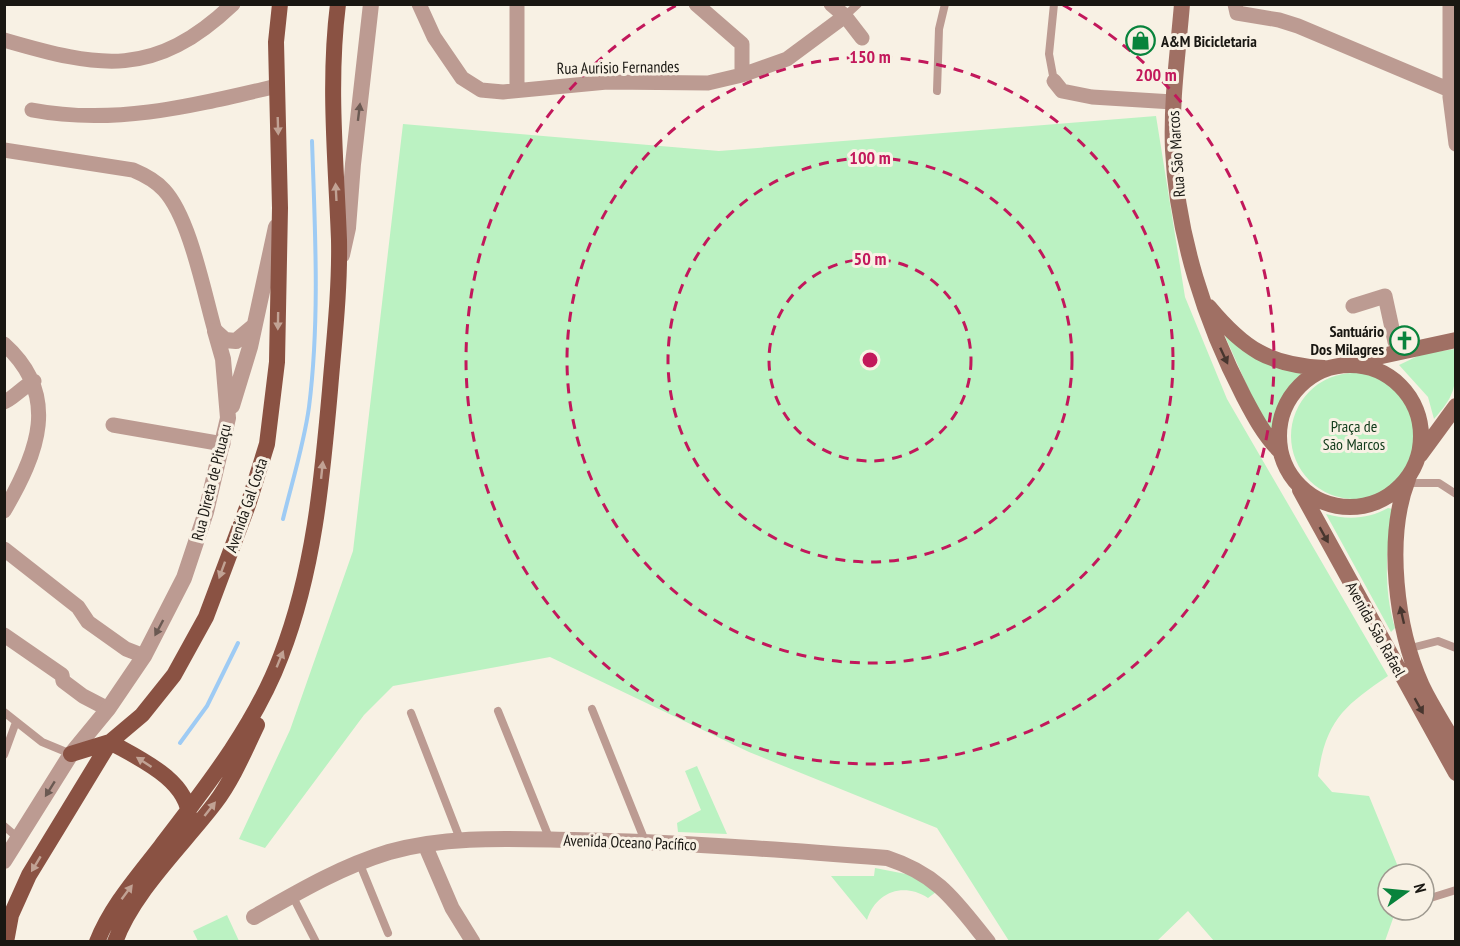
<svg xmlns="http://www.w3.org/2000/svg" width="1460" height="946" font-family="'PT Sans Narrow',sans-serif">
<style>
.green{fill:#bbf2c2}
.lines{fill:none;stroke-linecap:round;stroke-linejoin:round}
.stream{stroke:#9ecbf4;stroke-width:4}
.service{stroke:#bc9b92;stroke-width:8}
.minor{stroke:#bc9b92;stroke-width:15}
.tertiary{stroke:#bc9b92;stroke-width:16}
.secondary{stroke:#a07064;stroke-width:16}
.primary{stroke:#8a5243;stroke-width:16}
.oneway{fill:#6a5952}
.oneway2{fill:#c1a294}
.oneway3{fill:#48362f}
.ring{fill:none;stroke:#c2185b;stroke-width:3;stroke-dasharray:10 8}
.labels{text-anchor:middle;stroke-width:6;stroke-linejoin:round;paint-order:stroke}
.poi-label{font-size:16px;font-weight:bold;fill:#191712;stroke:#f8f1e4;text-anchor:start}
.street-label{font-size:16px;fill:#191712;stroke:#f8f1e4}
.park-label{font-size:16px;fill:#103a19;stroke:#f8f1e4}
.centre{fill:#c2185b;stroke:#f8f1e4;stroke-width:3}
.ring-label{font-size:18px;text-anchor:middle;font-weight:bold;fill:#c2185b;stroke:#f8f1e4;stroke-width:6;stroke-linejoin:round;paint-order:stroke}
</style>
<rect width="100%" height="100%" fill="#f8f1e4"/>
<path class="green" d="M1156,116L1185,297L1227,399L1388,676C1344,706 1326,720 1318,776L1332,792L1369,796L1401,874H1388V910H1396L1385,941H1214L1188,911L1157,941H1009L937,828L749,752L550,657L393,686L364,715L265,848L239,839L290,730L353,551L403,124L719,151Z
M1225,336L1302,373L1282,400L1273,435L1260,415Z
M1455,349C1455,384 1459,391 1434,419L1428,397L1399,365L1422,354Z
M1291 436a63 63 0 1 1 126 0a63 63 0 1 1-126 0Z
M1388,508L1393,509C1386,549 1383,588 1395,628L1391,632L1326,514C1347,520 1369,519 1388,508Z
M697,766L727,834L678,832L677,823L701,810L685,771Z
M875,868L911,875L936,892L928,898C903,882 876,892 867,920L831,876H874Z
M227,915L239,941H198L193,931Z"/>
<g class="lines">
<path class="stream" d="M283,519C292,482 304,444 309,407C320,319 315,229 312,141
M180,743L207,706L238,643"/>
<path class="service" d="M845,16L858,4
M1054,81L1049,54L1054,4
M937,91L939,29L945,4
M1407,483H1439L1456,494
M1411,648L1438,641L1456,648
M592,709L645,841
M498,711L550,840
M4,712L42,742L71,754
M411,713L460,839
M4,755L16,722
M4,826L18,838
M359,862L388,933
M292,895L316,942
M1424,900L1456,890"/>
<path class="minor" d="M419,4L434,37L462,78L481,90L503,92L607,82L708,83L742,75L787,59L845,16
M696,4L742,44V75
M831,4L845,16L862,38
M1235,4L1237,13L1279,20L1298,26L1450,90H1456
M1450,4V97L1456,144
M4,40C100,68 154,79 233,4
M1054,81L1062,91L1092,97L1173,102
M517,90V4
M32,110C116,126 196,105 277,86
M4,150L133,170C145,175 155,180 164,190C190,218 204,293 215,331
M1353,306L1385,296L1395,342L1410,349
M4,344C61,395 38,453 4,511
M4,402C10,401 24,386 34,381
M113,425L223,444
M4,549L78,607L88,622L126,649L144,656
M4,635L62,675L63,681L83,696L108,709
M425,845L452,908L473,942"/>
<path class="tertiary" d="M342,255L348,228L353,164L371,4
M215,331L225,340L236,341L254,326
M232,406L250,347L276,227
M4,861L71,754L108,709L144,656L184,578L206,512L228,418L223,359L215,331
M254,917C298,892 340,867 389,852C449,835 512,839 574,840C679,842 783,850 887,858C939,875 955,901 988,942"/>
<path class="secondary" d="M1182,4C1178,53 1171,101 1173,150C1177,235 1205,322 1244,397C1254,416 1264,435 1279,450
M1209,307C1244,349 1269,365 1324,368
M1354,362L1456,340
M1279 436a71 71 0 1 1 142 0a71 71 0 1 1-142 0Z
M1420,455L1456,406
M1408,479C1385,538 1396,628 1422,686C1432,707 1445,726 1456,746
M1300,490L1456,773"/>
<path class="primary" d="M71,754L110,742C138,758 189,780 189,818
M6,942L11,915L29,875L65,816L110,742L142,715L174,675L206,617L248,505L267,444L277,362L280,208L276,42L280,4
M97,942C111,906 138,876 161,846C206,787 255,725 281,656C314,571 322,480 330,390C334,341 340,290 339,240C336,161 328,83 338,4
M115,942C133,892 183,845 215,803C233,779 244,752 257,725"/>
</g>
<defs><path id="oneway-solid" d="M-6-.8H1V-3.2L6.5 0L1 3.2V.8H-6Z" transform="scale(1.5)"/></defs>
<g class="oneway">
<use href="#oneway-solid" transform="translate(359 112) rotate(-83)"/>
<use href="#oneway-solid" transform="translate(159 628) rotate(118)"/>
<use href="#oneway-solid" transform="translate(50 789) rotate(122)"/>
</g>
<g class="oneway2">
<use href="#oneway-solid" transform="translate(278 126) rotate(88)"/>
<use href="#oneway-solid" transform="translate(336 192) rotate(-93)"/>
<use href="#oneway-solid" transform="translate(278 321) rotate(91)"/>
<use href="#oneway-solid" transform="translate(322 470) rotate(-84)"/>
<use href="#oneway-solid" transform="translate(222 570) rotate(110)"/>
<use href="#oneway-solid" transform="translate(280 659) rotate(-68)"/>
<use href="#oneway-solid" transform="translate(144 762) rotate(-147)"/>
<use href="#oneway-solid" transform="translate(210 809) rotate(-52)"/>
<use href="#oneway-solid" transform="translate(36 864) rotate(121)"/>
<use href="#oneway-solid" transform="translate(127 892) rotate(-53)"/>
</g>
<g class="oneway3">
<use href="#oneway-solid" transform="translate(1224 356) rotate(65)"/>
<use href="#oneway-solid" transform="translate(1324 535) rotate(61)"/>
<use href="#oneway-solid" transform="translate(1402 615) rotate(-103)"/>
<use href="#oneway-solid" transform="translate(1419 706) rotate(61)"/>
</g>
<g class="ring">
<circle cx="870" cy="360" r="101"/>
<circle cx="870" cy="360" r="202"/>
<circle cx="870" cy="360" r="303"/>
<path d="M1063 5A404 404 0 1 1 677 5"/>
</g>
<defs>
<symbol id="shop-ring" viewBox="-11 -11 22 22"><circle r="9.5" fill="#f8f1e4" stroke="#08833c" stroke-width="1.5"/><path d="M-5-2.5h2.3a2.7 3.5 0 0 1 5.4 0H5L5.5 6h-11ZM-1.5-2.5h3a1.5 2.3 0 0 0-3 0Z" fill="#08833c"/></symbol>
<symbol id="church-ring" viewBox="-11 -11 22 22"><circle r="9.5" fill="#f8f1e4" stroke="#08833c" stroke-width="1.5"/><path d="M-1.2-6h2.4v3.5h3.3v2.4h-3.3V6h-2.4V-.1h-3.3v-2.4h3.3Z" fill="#08833c"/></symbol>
</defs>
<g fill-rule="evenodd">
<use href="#shop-ring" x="1124" y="24" width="33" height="33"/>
<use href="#church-ring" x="1388" y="324" width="33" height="33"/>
</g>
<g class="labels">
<g class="poi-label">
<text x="1161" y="47">A&amp;M Bicicletaria</text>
<text x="1384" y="337" text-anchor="end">Santuário<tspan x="1384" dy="18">Dos Milagres</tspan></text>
</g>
<g class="street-label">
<text transform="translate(618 67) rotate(-1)" y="6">Rua Aurisio Fernandes</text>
<text transform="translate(1176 154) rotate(-94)" y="6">Rua São Marcos</text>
<text transform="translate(211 482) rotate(-76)" y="6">Rua Direta de Pituaçu</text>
<text transform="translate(246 505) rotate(-71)" y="6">Avenida Gal Costa</text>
<text transform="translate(1376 629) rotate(61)" y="6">Avenida São Rafael</text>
<text transform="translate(630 842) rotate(2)" y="6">Avenida Oceano Pacífico</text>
</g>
<g class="park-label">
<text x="1354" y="432">Praça de<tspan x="1354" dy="18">São Marcos</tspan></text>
</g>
</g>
<circle cx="870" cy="360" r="9" class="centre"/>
<g class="ring-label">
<text x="870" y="63">150 m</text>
<text x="1156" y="81">200 m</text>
<text x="870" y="164">100 m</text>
<text x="870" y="265">50 m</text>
</g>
<rect width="1460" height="946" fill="none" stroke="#191712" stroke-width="12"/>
<g transform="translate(1406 892) rotate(75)"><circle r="28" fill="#f8f1e4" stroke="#9f9a90" stroke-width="1.5"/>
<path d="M0-4.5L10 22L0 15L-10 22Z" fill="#08833c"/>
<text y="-9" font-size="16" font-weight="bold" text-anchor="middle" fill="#191712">N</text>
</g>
</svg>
